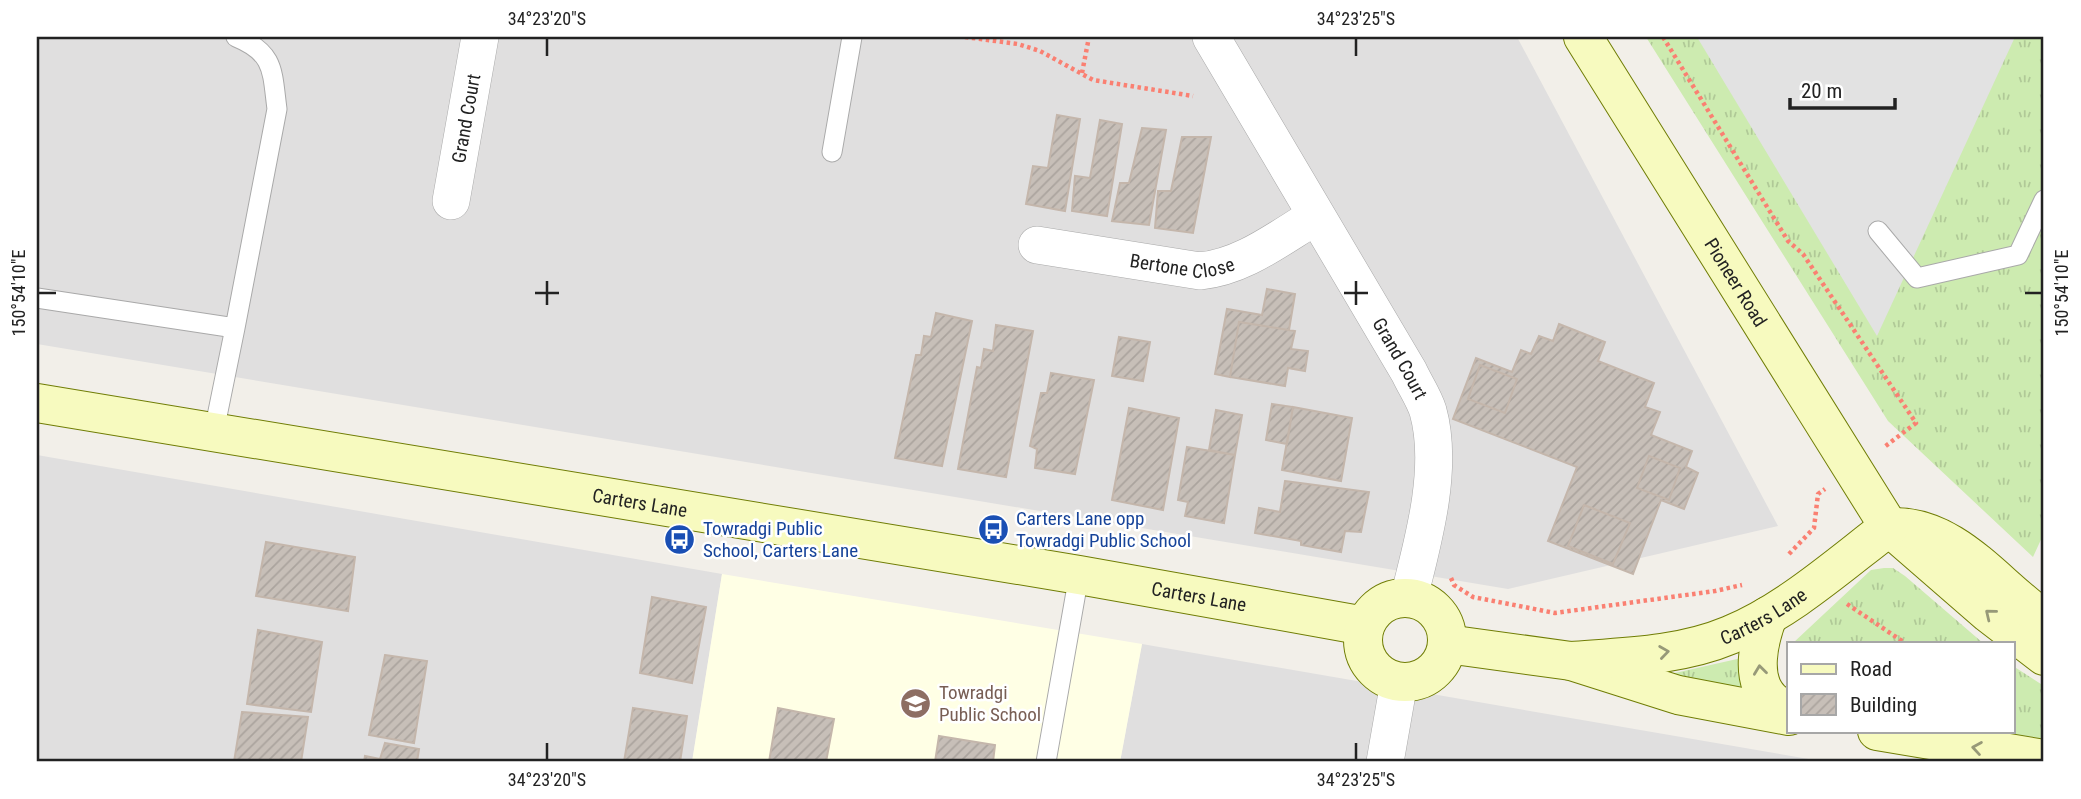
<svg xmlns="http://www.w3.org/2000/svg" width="2081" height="799" font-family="'Roboto Condensed',sans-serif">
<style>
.residential{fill:#e0dfdf}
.education{fill:#ffffe5}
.grass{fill:url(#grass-tufts)}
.parking{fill:#e2e2e2}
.building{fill:url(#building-hatch);stroke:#c4b6ab;stroke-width:2}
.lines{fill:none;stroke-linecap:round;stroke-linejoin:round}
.service-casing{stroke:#a9a9a9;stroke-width:21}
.minor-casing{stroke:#a9a9a9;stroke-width:38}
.secondary-casing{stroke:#707d05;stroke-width:40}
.path{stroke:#fa8072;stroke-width:4.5;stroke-dasharray:3.5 3.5;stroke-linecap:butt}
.service{stroke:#fff;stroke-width:19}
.minor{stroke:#fff;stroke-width:37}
.secondary{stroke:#f7fabf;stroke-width:38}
.oneway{stroke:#979978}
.ticks{fill:none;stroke:#222;stroke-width:2.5}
.labels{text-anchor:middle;stroke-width:5;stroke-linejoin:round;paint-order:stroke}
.street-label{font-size:19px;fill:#222;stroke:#fff}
.transit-label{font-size:19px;fill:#164399;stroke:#fff;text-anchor:start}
.education-label{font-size:19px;fill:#785e54;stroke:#fff;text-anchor:start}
.neatline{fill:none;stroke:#222;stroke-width:2.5}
.ticks-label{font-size:18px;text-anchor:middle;fill:#222}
</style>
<defs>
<pattern id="grass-tufts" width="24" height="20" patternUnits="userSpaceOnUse" patternTransform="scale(1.75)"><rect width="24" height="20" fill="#cdebb0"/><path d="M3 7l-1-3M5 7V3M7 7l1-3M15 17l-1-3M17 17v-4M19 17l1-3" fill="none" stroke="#b0c997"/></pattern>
<pattern id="building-hatch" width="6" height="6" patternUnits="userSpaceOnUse" patternTransform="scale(1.75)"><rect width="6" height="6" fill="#c7bfb8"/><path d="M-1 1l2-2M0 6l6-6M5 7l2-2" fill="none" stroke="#aba49e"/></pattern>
</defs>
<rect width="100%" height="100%" fill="#f2efe9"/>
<path class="residential" d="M37,37H1517L1778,526L1508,589L37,344Z
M37,455L722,574L692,762H37Z
M1142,644L1826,762H1120Z"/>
<path class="education" d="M722,574L1142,644L1120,762H692Z"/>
<path class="grass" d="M1646,37H2044V533L2033,557L1888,421Z
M1884,568H1893L1905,576L1983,643H1793L1871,570Z
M1746,657L1747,688L1666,675Z
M2013,666L2044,686V739L1997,731H2013Z"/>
<path class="parking" d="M1697,37H2015L1877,336Z"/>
<path class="building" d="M1057,115L1080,119L1065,211L1026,204L1033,166L1048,168Z
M1100,120L1122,124L1107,216L1072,211L1075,176L1090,178Z
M1142,128L1166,130L1149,225L1112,221L1120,183H1129Z
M1182,137H1211L1193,233L1155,228L1158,191H1171Z
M1267,289L1295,294L1289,330L1239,322L1230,377L1215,374L1227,309L1262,315Z
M936,313L972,321L942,466L895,458L916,355H921L924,336L931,337Z
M1239,322L1295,331L1291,349L1308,351L1305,371L1288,368L1285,386L1230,377Z
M1559,324L1605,342L1598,361L1654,383L1645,407L1660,412L1651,435L1692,451L1686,467L1698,473L1684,509L1661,500L1633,574L1548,541L1577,467L1453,419L1476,358L1512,372L1521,350L1531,354L1539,336L1553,341Z
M996,325L1033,331L1006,477L958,469L977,367L981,368L984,349L993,351Z
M1119,337L1150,342L1143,381L1112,376Z
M1480,365L1517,379L1505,413L1468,399Z
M1051,373L1094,380L1075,474L1035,468L1037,449L1030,446L1041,393H1047Z
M1272,404L1293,407L1287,444L1266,440Z
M1293,407L1352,418L1341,481L1282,470Z
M1129,408L1179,418L1163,510L1112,500Z
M1216,410L1242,415L1235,455L1209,450Z
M1187,447L1235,455L1224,523L1185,516L1188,502L1178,500Z
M1649,456L1680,468L1669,500L1637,488Z
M1285,481L1369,492L1361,532L1345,531L1341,552L1301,545V541L1255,533L1259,508L1280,512Z
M1584,505L1630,523L1613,564L1568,546Z
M266,542L355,557L348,611L256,596Z
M652,597L706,607L692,683L640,673Z
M258,630L322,642L311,712L247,704Z
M385,655L427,661L414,743L369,735Z
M633,708L687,716L680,762H624Z
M778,708L834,719L826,762H769Z
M242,712L308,717L301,762H234Z
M939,736L995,745L993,762H935Z
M385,743L419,749L417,762H364L365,756L380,759Z"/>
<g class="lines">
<defs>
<path id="service" d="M832,152L852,37
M1878,231L1917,278L2018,255L2044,200
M37,298L235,328L214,431
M235,328L277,109C272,71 275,53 236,37
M1046,762L1079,575"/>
<g id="minor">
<path id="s1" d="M1211,37L1409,372C1415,385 1424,398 1428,411C1444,468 1423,542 1409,597"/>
<path id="s2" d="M451,201L480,37"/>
<path id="s3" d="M1037,245L1200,271C1243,267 1279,238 1316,216"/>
<path d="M1385,762L1399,682"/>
</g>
<g id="secondary">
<path id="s4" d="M1583,37L1889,527L1988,613L2044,656"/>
<path id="s5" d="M37,403L1079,575L1365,626"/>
<path d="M1891,527C1955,525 1995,585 2044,619"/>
<circle cx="1405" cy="640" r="42"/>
<path d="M1768,616C1759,640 1749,679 1771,700C1776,705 1783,709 1789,714"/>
<path d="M1447,644L1571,661L1678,695L1789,716"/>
<path id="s6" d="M1571,661C1624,657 1680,656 1730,635C1788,611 1839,565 1889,527"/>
<path d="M1877,731L2044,759"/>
</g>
</defs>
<use href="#service" class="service-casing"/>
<use href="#minor" class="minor-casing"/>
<use href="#secondary" class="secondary-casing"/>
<path class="path" d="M965,37L1018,44L1040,51L1093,80L1193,96
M1663,37L1788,241L1803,254L1916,423L1883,448
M1082,73L1089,37
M1789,554L1814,528L1818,494L1825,489
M1451,578L1454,585L1473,597L1555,613L1715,591L1742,585
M1847,604L1905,643"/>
<use href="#service" class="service"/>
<use href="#minor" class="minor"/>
<use href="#secondary" class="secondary"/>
</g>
<defs><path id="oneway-chevron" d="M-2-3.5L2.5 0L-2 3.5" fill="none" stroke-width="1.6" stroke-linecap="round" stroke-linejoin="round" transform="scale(1.75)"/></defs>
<g class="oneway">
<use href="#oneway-chevron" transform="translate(1990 614) rotate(-141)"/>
<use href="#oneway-chevron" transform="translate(1664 652) rotate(-8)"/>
<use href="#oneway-chevron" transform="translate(1760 670) rotate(-97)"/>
<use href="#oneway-chevron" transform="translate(1977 748) rotate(-171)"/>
</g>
<path class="ticks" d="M547,38V56M1356,38V56M547,281V305M1356,281V305M38,293H56M535,293H559M1344,293H1368M2025,293H2042M547,743V760M1356,743V760"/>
<defs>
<symbol id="bus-disc" viewBox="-11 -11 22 22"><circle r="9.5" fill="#1a4fb4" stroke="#fff"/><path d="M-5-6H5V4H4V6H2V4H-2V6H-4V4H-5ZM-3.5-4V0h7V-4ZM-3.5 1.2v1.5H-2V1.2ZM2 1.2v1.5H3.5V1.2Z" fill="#fff"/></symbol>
<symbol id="school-disc" viewBox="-11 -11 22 22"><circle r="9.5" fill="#8d6e63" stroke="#fff"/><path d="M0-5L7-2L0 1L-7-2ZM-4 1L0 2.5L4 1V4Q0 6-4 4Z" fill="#fff"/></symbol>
</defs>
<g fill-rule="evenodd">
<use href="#bus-disc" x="976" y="512" width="35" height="35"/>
<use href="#bus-disc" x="662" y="522" width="35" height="35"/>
<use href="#school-disc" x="898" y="686" width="35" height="35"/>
</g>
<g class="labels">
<g class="street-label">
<text dy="7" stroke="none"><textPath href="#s2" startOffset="84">Grand Court</textPath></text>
<text dy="7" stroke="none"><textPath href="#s3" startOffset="147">Bertone Close</textPath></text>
<text dy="7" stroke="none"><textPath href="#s4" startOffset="289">Pioneer Road</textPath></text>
<text dy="7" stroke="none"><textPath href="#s1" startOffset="373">Grand Court</textPath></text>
<text dy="7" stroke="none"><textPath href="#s5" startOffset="611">Carters Lane</textPath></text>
<text dy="7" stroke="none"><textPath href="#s5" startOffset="1178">Carters Lane</textPath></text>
<text dy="7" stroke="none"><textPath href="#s6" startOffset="200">Carters Lane</textPath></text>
</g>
<g class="transit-label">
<text x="1016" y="525">Carters Lane opp<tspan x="1016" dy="22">Towradgi Public School</tspan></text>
<text x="703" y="535">Towradgi Public<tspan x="703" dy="22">School, Carters Lane</tspan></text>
</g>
<g class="education-label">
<text x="939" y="699">Towradgi<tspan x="939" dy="22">Public School</tspan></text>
</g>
</g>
<rect width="2081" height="799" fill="none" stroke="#ffffff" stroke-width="77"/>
<rect x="1787" y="642" width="228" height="91" fill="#ffffff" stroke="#a7a7a7" stroke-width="2"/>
<rect x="1801" y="664" width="35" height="10" fill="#f7fabf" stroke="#a7a7a7" stroke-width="2"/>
<text x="1850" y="676" font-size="21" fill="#222222">Road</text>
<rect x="1801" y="694" width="35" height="21" fill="url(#building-hatch)" stroke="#a7a7a7" stroke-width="2"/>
<text x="1850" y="712" font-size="21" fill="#222222">Building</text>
<path d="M1790 98v10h105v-10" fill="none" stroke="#222222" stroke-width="3.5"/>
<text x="1801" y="98" font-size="21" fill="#222222" stroke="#ffffff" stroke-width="5" paint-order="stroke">20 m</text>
<rect x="38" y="38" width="2004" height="722" class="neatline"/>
<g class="ticks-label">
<text x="547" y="25">34°23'20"S</text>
<text x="1356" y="25">34°23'25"S</text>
<text transform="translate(2062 293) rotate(-90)" y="6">150°54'10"E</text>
<text transform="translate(19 293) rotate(-90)" y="6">150°54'10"E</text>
<text x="547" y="786">34°23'20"S</text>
<text x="1356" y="786">34°23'25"S</text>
</g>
</svg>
